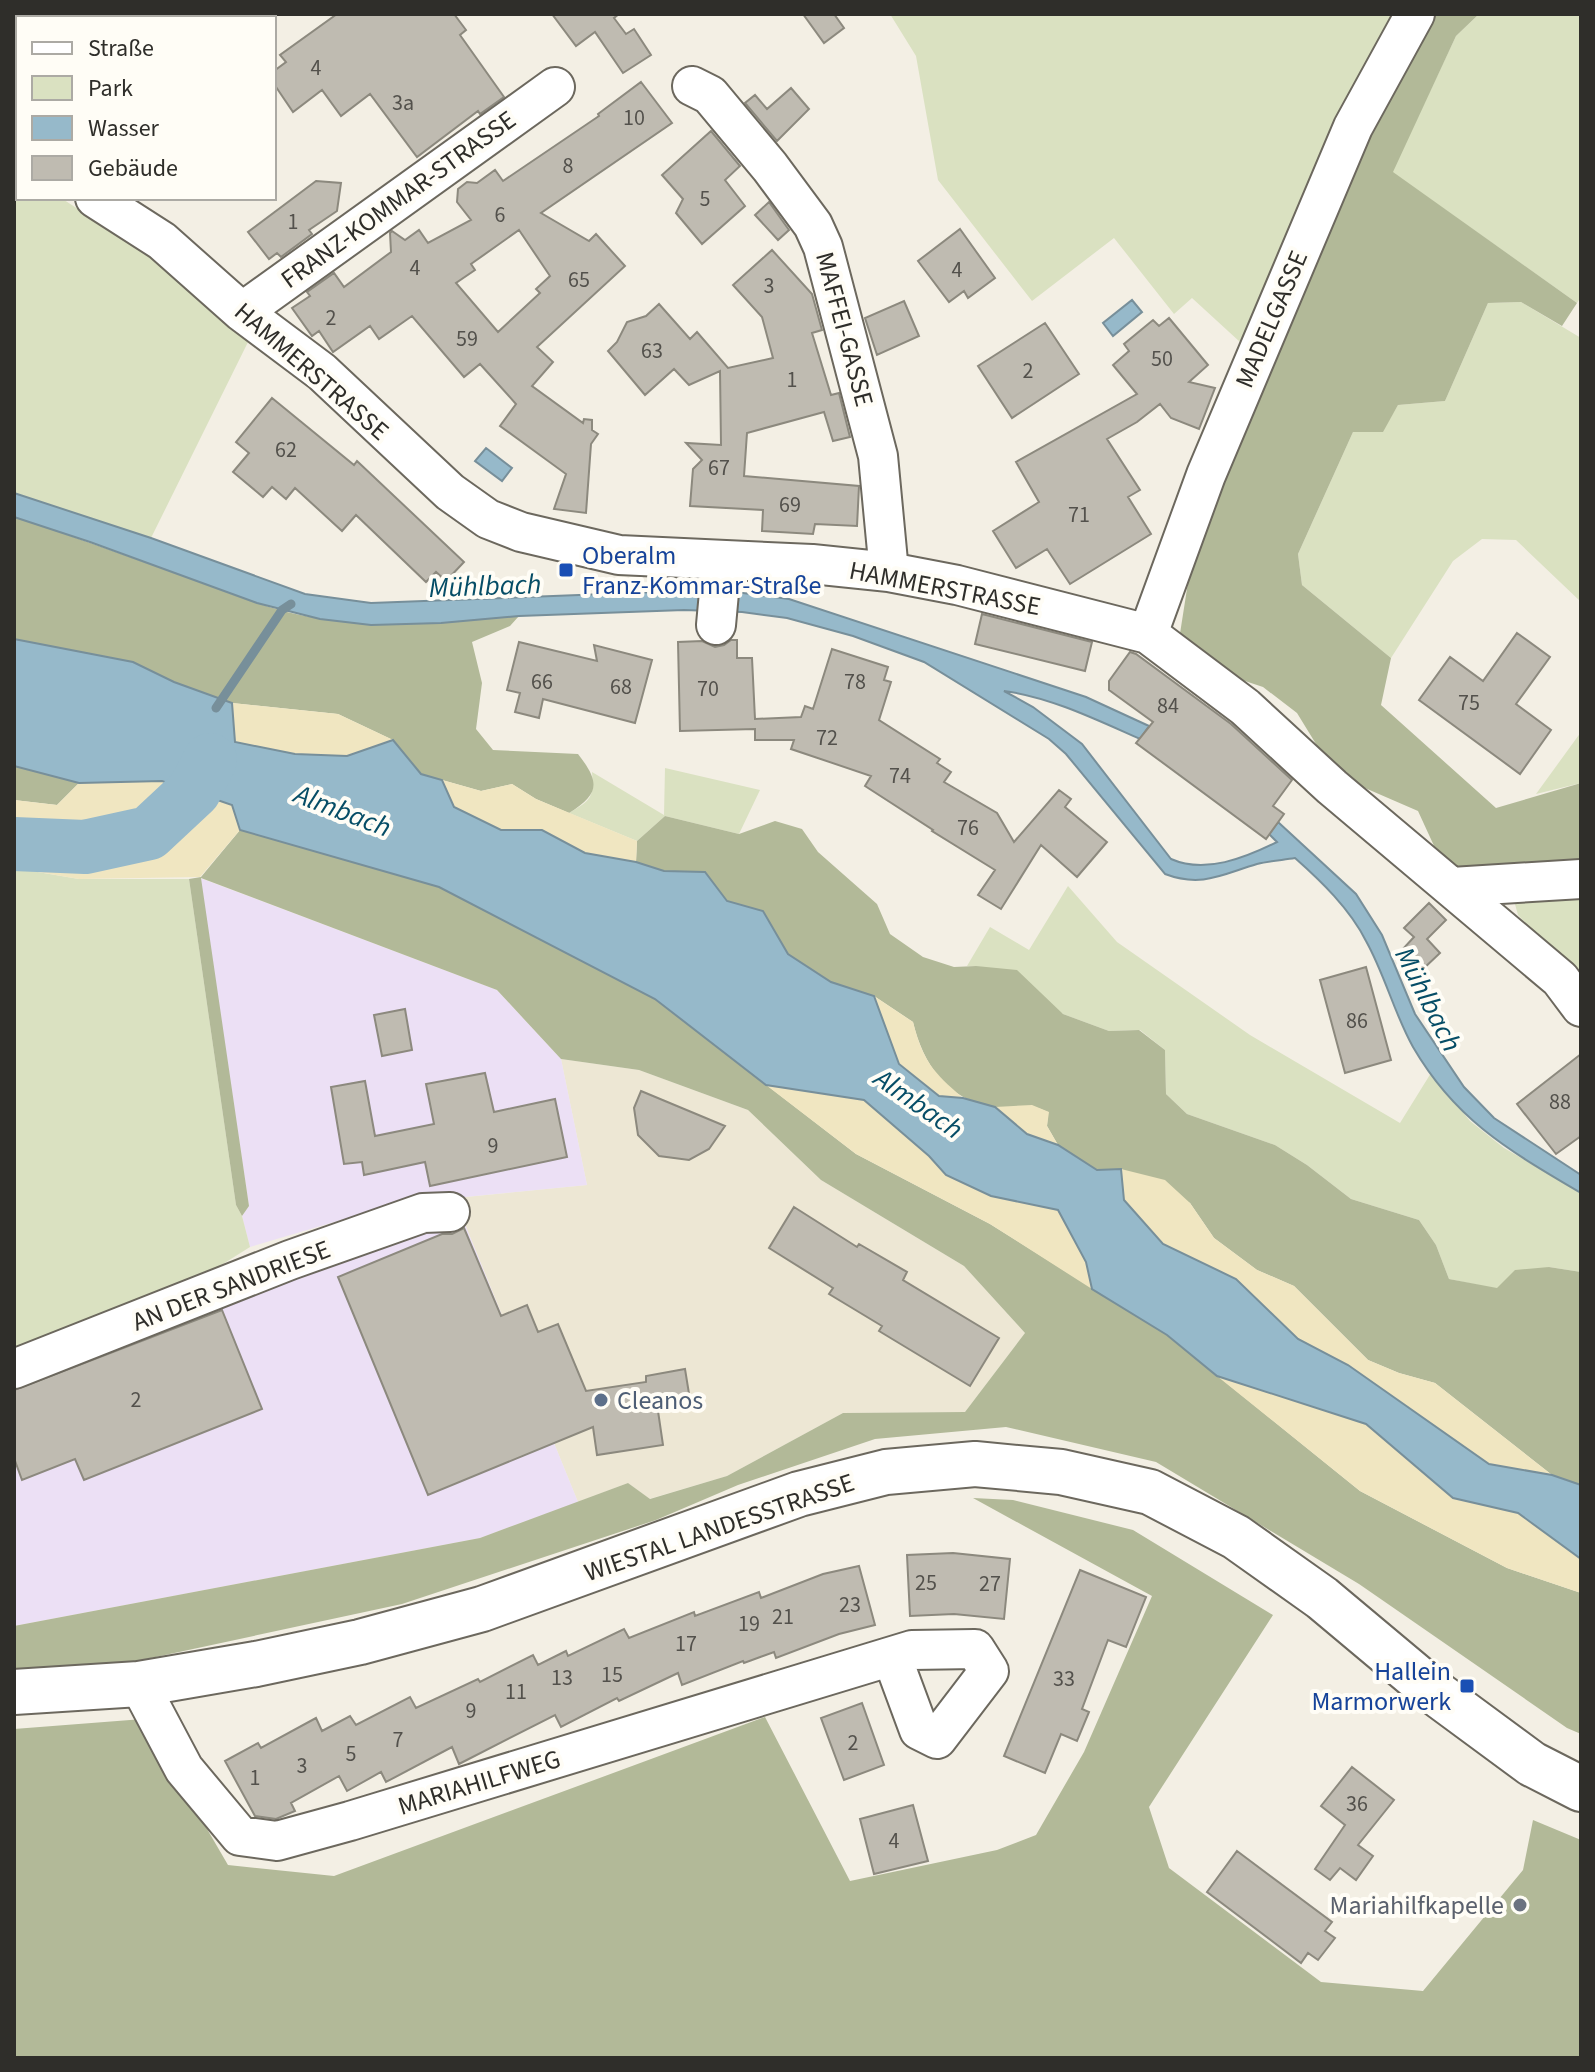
<svg xmlns="http://www.w3.org/2000/svg" width="1595" height="2072" font-family="'Source Sans 3',sans-serif">
<style>
.built{fill:#ede7d4}
.industrial{fill:#ece0f5}
.green{fill:#dae1c1}
.forest{fill:#b2b998}
.sand{fill:#f0e6c1}
.water{fill:#96b9ca;stroke:#778f9a;stroke-width:2}
.lines{fill:none;stroke-linecap:round;stroke-linejoin:round}
.stream{stroke:#778f9a;stroke-width:9}
.river{stroke:#96b9ca;stroke-width:54}
.building{fill:#bfbbb1;stroke:#8c897e;stroke-width:2;fill-rule:evenodd}
.minor-casing{stroke:#6c685e;stroke-width:42}
.major-casing{stroke:#6c685e;stroke-width:48}
.minor{stroke:#fff;stroke-width:38}
.major{stroke:#fff;stroke-width:44}
.transit-dot{fill:#1a4fb4;stroke:#fffdf6;stroke-width:3}
.service-dot{fill:#5c6f8a;stroke:#fffdf6;stroke-width:3}
.worship-dot{fill:#6b7280;stroke:#fffdf6;stroke-width:3}
.labels{text-anchor:middle;stroke-width:8;stroke-linejoin:round;paint-order:stroke}
.number-label{font-size:22px;fill:#53514c}
.street-label{font-size:26px;fill:#2f2e2a;stroke:#fffdf6}
.transit-label{font-size:26px;fill:#164399;stroke:#fffdf6;text-anchor:start}
.service-label{font-size:26px;fill:#4e5e75;stroke:#fffdf6;text-anchor:start}
.worship-label{font-size:26px;fill:#5b616d;stroke:#fffdf6;text-anchor:end}
.water-label{font-size:28px;font-style:italic;fill:#064d66;stroke:#fffdf6}
</style>
<rect width="100%" height="100%" fill="#f3efe4"/>
<path class="built" d="M561,1059L639,1070L748,1110L821,1180L964,1266L1025,1333L965,1412L843,1413L727,1476L649,1499L628,1483L578,1502L462,1217L456,1198L587,1185Z"/>
<path class="industrial" d="M200,878L497,990L561,1059L587,1185L395,1204L250,1247L242,1216L249,1206Z
M462,1217L578,1502L480,1538L14,1626V1375Z"/>
<path class="green" d="M890,14H1403L1256,327L1240,342L1192,298L1174,314L1114,238L1032,301L938,180L916,56Z
M1479,14H1581V297L1577,303L1392,172L1456,36Z
M14,167L18,170V198H61L154,258L251,336L151,538L14,493Z
M1521,302L1581,338V602L1516,540L1482,539L1453,561L1391,658L1302,585L1298,554L1353,432H1382L1398,405L1445,401L1488,303Z
M1581,732V783L1536,794Z
M665,768L760,790L739,834L665,816L637,841L569,813C591,800 594,798 592,772L664,815Z
M14,868L79,879H189L236,1205L242,1216L250,1247L191,1284L14,1354Z
M1068,886L1117,942L1250,1035L1400,1123L1431,1073L1470,1121L1504,1148L1581,1193V1272L1549,1267L1497,1289L1449,1279L1436,1245L1419,1220L1351,1199L1307,1165L1275,1145L1187,1114L1166,1094L1165,1050L1140,1030L1109,1031L1063,1014L976,966H967L990,927L1029,950Z
M1581,891V982L1518,915L1513,897Z"/>
<path class="forest" d="M1427,14H1479L1456,36L1393,172L1577,303L1562,326L1521,302L1488,303L1445,401L1398,405L1383,432H1353L1298,554L1302,585L1391,658L1381,705L1496,808L1581,783V860L1548,864L1451,870L1435,848L1418,811L1335,775L1297,713L1263,687L1227,675L1179,640L1189,576L1222,484L1362,135Z
M14,517C72,536 130,557 188,578C232,594 276,613 323,619C388,629 453,621 519,616L510,626L472,642L482,683L476,729L493,750L578,754C600,782 600,794 569,813L536,799L512,784L481,791L421,774L393,740L338,714L232,703L174,682L133,662L14,639Z
M14,766L79,783L57,805L14,800Z
M665,816L739,834L775,821L802,829L818,852L877,904L890,934L923,957L954,967L976,966L1017,970L1063,1014L1109,1031L1139,1030L1165,1050L1166,1094L1187,1114L1275,1145L1307,1165L1351,1199L1419,1220L1436,1245L1449,1279L1497,1288L1515,1270L1549,1267L1581,1272V1485L1552,1475L1435,1383L1399,1373L1368,1360L1294,1286L1257,1270L1214,1238L1190,1203L1121,1169L1097,1170L1058,1145L1047,1126L1048,1112C1022,1100 1018,1110 994,1107C947,1100 923,1064 913,1022L874,996L831,982L788,954L763,911L727,901L705,872L664,871L636,862L637,841Z
M240,830L439,887L655,999L856,1154L990,1224L1167,1335L1360,1491L1507,1568L1581,1593V1734L1567,1728L1359,1584L1156,1462L1006,1427L875,1439L738,1485L656,1520L402,1604L95,1670L14,1672V1626L480,1538L628,1483L650,1499L727,1476L843,1413L965,1412L1025,1333L964,1266L821,1180L748,1110L639,1070L561,1059L497,990L201,878L249,1206L242,1216L236,1205L189,879L201,877Z
M973,1498L1013,1500L1133,1530L1273,1615L1149,1807L1169,1868L1321,1982L1423,1991L1523,1870L1533,1820L1581,1840V2058H14V1729L143,1719L228,1865L334,1876L765,1717L850,1881L997,1850L1036,1835L1084,1752L1152,1596Z"/>
<path class="sand" d="M232,703L338,714L393,740L348,756L295,754L234,742Z
M442,780L481,791L512,784L536,799L637,841L636,862L584,853L542,830H501L454,807Z
M162,781L233,805L240,830L200,877L79,879L14,868V800L57,805L79,783Z
M874,996L913,1022C923,1061 933,1072 963,1098L939,1096L899,1064Z
M766,1085L864,1100L929,1156L946,1175L991,1196L1058,1210L1086,1262L1092,1289L990,1224L856,1154Z
M1032,1105L1049,1112L1047,1126L1058,1145L1027,1134L995,1107Z
M1121,1169L1165,1180L1190,1203L1214,1238L1257,1270L1294,1286L1368,1360L1399,1373L1435,1383L1552,1475L1489,1464L1348,1365L1298,1339L1236,1279L1163,1244L1124,1200Z
M1217,1376L1366,1424L1453,1498L1518,1513L1581,1559V1593L1507,1568L1360,1491Z"/>
<path class="water" d="M1132,300L1142,312L1113,336L1103,323Z
M486,448L512,468L502,481L475,461Z
M14,493L151,538L305,594L371,603L682,591L743,593L789,599L1086,697L1149,726L1140,739C1097,720 1050,697 1004,691L1033,707L1082,744L1171,859C1205,874 1245,858 1277,842L1269,834L1278,822L1356,894L1382,935L1415,1014L1464,1087L1494,1118L1581,1175V1193C1510,1151 1456,1121 1413,1047C1394,1013 1385,975 1366,941C1350,909 1321,881 1295,858C1283,860 1270,861 1257,864C1223,874 1202,888 1165,874L1066,754L1049,739L924,662L853,636L787,618L742,612L684,610L519,616L441,623L371,625L320,619L257,603L90,542L14,517Z
M14,639L133,662L174,682L232,703L235,742L295,754L347,756L393,740L421,774L442,780L454,807L501,830H542L585,853L636,862L664,871L705,872L727,901L763,911L788,954L831,982L874,996L899,1064L939,1096L963,1098L995,1107L1027,1134L1058,1145L1097,1170L1121,1169L1124,1200L1163,1244L1236,1279L1298,1339L1348,1365L1489,1464L1552,1475L1581,1485V1559L1518,1513L1453,1498L1366,1424L1217,1376L1167,1335L1092,1289L1086,1262L1058,1210L991,1196L946,1175L929,1156L864,1100L766,1085L655,999L439,887L240,830L232,805L162,781L79,783L14,766Z"/>
<g class="lines">
<path class="stream" d="M216,708L282,610L291,604"/>
<path class="river" d="M14,844L85,847L149,833L194,791L210,760"/>
</g>
<path class="building" d="M337,14H454L466,30L460,35L504,97L480,114L478,111L417,157L370,94L341,116L322,90L293,112L274,84V71L286,62L280,55Z
M552,14H619L614,18L626,34L634,29L651,55L623,73L595,32L576,46Z
M803,14H834L844,28L824,43Z
M641,82L672,123L541,213L589,241L596,234L625,266L537,347L553,362L532,386L583,423L584,419L592,420V430L598,434L591,444L586,513L554,509L566,474L500,426L516,404L480,364L464,377L412,316L379,339L370,326L333,352L319,331L312,336L292,308L310,296L307,292L334,273L344,287L391,252L390,233L392,231L405,240L419,230L428,243L471,220L457,202L458,189L467,182L477,183L495,170L503,181L599,116L598,114ZM519,230L550,276L536,289L540,293L498,332L456,283L475,270L471,264Z
M791,88L809,109L777,141L745,103L755,95L767,109Z
M711,131L740,166L725,180L745,206L702,244L676,213L683,199L662,175Z
M316,181L341,183L337,211L309,230L312,234L281,257L277,253L269,259L248,232Z
M769,202L789,230L778,240L755,215Z
M960,229L995,278L968,298L964,291L949,302L918,261Z
M772,250L812,294L822,330L812,333L831,395L839,393L850,437L833,441L824,412L747,433L744,476L859,486L857,526L815,524L813,534L762,531L763,510L690,506L693,469L702,460L686,443L721,445L720,371L689,385L674,369L645,395L608,351L617,342L627,322L646,316L659,304L690,339L697,332L728,368L773,358L762,317L733,285Z
M904,301L919,336L877,355L865,318Z
M1169,318L1208,365L1189,382L1215,388L1199,429L1171,418L1160,404L1137,422L1107,439L1140,490L1128,497L1151,534L1070,584L1047,549L1016,568L993,531L1039,502L1016,462L1137,394L1113,365L1129,351L1124,344L1153,320L1159,326Z
M1045,323L1079,374L1012,418L978,366Z
M272,398L354,465L357,461L464,562L446,581L436,572L426,582L356,515L342,531L295,488L286,499L272,487L263,497L233,472L249,453L236,442Z
M982,614L1092,642L1085,671L975,644Z
M1517,633L1550,657L1516,704L1551,730L1520,774L1419,700L1450,657L1483,681Z
M731,640H737V658H752L755,719L801,717L805,706L813,709L832,649L888,667L884,680L891,682L879,720L940,759L937,763L951,772L944,782L997,813L1014,842L1059,790L1071,799L1065,807L1107,842L1077,877L1041,845L1001,909L978,895L995,870L932,831L933,830L865,786L871,776L791,749L794,740H755V729L680,731L678,642L702,641L715,647L724,645Z
M519,642L597,661L594,645L652,660L635,723L543,699L539,718L515,712L520,693L507,690Z
M1130,652L1136,654L1231,724L1292,780L1273,806L1284,814L1266,839L1136,743L1153,722L1109,690V681Z
M1429,903L1446,920L1427,939L1440,953L1422,970L1402,950L1414,937L1404,928Z
M1366,967L1391,1060L1345,1073L1320,980Z
M405,1009L412,1050L382,1056L374,1015Z
M1581,1054V1136L1556,1154L1517,1104Z
M485,1073L494,1112L555,1099L567,1157L430,1186L425,1162L364,1175L362,1162L344,1164L331,1087L365,1081L375,1136L434,1124L426,1084Z
M641,1091L725,1126L709,1149L689,1160L659,1156L638,1135L634,1108Z
M794,1207L857,1247L859,1244L907,1272L903,1280L999,1338L970,1386L879,1331L882,1326L829,1294L833,1288L769,1248Z
M464,1228L501,1316L527,1305L538,1332L558,1324L586,1391L646,1382V1376L685,1369L691,1406L658,1411L663,1445L597,1455L593,1427L428,1495L338,1277L442,1234H452Z
M222,1310L262,1409L84,1480L75,1459L22,1480L14,1458V1390Z
M953,1553L1010,1559L1004,1619L954,1614L910,1616L907,1555Z
M859,1566L875,1625L839,1634L776,1658L774,1652L744,1663L743,1661L682,1685L678,1673L619,1701L617,1698L561,1727L555,1715L459,1764L452,1747L386,1782L381,1772L347,1791L339,1776L291,1803L295,1811L276,1819L255,1816L225,1761L258,1743L261,1748L316,1718L322,1731L350,1716L356,1725L410,1697L416,1708L478,1679L480,1682L533,1655L538,1665L566,1651L568,1656L624,1629L629,1638L694,1612L695,1616L759,1592L761,1598L823,1574Z
M1080,1570L1146,1597L1126,1647L1108,1640L1082,1709L1089,1712L1077,1741L1061,1734L1045,1773L1004,1756Z
M862,1703L884,1765L844,1780L821,1718Z
M1352,1767L1394,1800L1358,1845L1373,1856L1356,1880L1340,1868L1330,1880L1315,1869L1345,1825L1321,1806Z
M913,1805L928,1861L874,1874L860,1819Z
M1237,1851L1332,1922L1325,1931L1335,1938L1318,1960L1308,1953L1301,1963L1207,1892Z"/>
<g class="lines">
<defs>
<path id="minor" d="M249,18L253,14
M692,86L710,95L770,167L813,225L823,247L878,456L889,572
M14,145L18,147
M95,198L162,241L242,312L322,372L450,492L488,519L521,532L619,555L812,564L889,572L957,585L1148,634L1245,707L1332,787L1560,979L1581,1007
M242,312L555,87
M716,625L722,560
M1148,634L1206,475L1353,127L1415,14
M1452,887L1581,879
M14,1369L290,1260L423,1213L450,1212
M139,1684L184,1769L240,1836L277,1841L350,1821L912,1650L975,1649L989,1671L937,1739L919,1730L892,1657"/>
<path id="major" d="M14,1692L139,1684L256,1664L360,1642L482,1609L799,1494L886,1472L975,1464L1061,1472L1150,1492L1236,1537L1322,1598L1433,1691L1532,1764L1581,1789"/>
</defs>
<use href="#minor" class="minor-casing"/>
<use href="#major" class="major-casing"/>
<use href="#minor" class="minor"/>
<use href="#major" class="major"/>
</g>
<g class="transit-dot">
<rect x="558" y="562" width="16" height="16" rx="4"/>
<rect x="1459" y="1678" width="16" height="16" rx="4"/>
</g>
<circle class="service-dot" cx="601" cy="1400" r="8"/>
<circle class="worship-dot" cx="1520" cy="1905" r="8"/>
<g class="labels">
<g class="number-label">
<text x="316" y="75">4</text>
<text x="403" y="110">3a</text>
<text x="634" y="125">10</text>
<text x="568" y="173">8</text>
<text x="705" y="206">5</text>
<text x="500" y="222">6</text>
<text x="293" y="229">1</text>
<text x="415" y="275">4</text>
<text x="957" y="277">4</text>
<text x="579" y="287">65</text>
<text x="769" y="293">3</text>
<text x="331" y="325">2</text>
<text x="467" y="346">59</text>
<text x="652" y="358">63</text>
<text x="1162" y="366">50</text>
<text x="1028" y="378">2</text>
<text x="792" y="387">1</text>
<text x="286" y="457">62</text>
<text x="719" y="475">67</text>
<text x="790" y="512">69</text>
<text x="1079" y="522">71</text>
<text x="542" y="689">66</text>
<text x="855" y="689">78</text>
<text x="621" y="694">68</text>
<text x="708" y="696">70</text>
<text x="1469" y="710">75</text>
<text x="1168" y="713">84</text>
<text x="827" y="745">72</text>
<text x="900" y="783">74</text>
<text x="968" y="835">76</text>
<text x="1357" y="1028">86</text>
<text x="1560" y="1109">88</text>
<text x="493" y="1153">9</text>
<text x="136" y="1407">2</text>
<text x="926" y="1590">25</text>
<text x="990" y="1591">27</text>
<text x="850" y="1612">23</text>
<text x="783" y="1624">21</text>
<text x="749" y="1631">19</text>
<text x="686" y="1651">17</text>
<text x="612" y="1682">15</text>
<text x="562" y="1685">13</text>
<text x="1064" y="1686">33</text>
<text x="516" y="1699">11</text>
<text x="471" y="1718">9</text>
<text x="398" y="1747">7</text>
<text x="853" y="1750">2</text>
<text x="351" y="1761">5</text>
<text x="302" y="1773">3</text>
<text x="255" y="1785">1</text>
<text x="1357" y="1811">36</text>
<text x="894" y="1848">4</text>
</g>
<g class="street-label">
<text transform="translate(398 199) rotate(-36)" y="9">FRANZ-KOMMAR-STRASSE</text>
<text transform="translate(1271 319) rotate(-67)" y="9">MADELGASSE</text>
<text transform="translate(845 329) rotate(75)" y="9">MAFFEI-GASSE</text>
<text transform="translate(312 371) rotate(41)" y="9">HAMMERSTRASSE</text>
<text transform="translate(945 588) rotate(11)" y="9">HAMMERSTRASSE</text>
<text transform="translate(231 1285) rotate(-21)" y="9">AN DER SANDRIESE</text>
<text transform="translate(719 1527) rotate(-19)" y="9">WIESTAL LANDESSTRASSE</text>
<text transform="translate(479 1782) rotate(-17)" y="9">MARIAHILFWEG</text>
</g>
<g class="transit-label">
<text x="582" y="564">Oberalm<tspan x="582" dy="30">Franz-Kommar-Straße</tspan></text>
<text x="1451" y="1680" text-anchor="end">Hallein<tspan x="1451" dy="30">Marmorwerk</tspan></text>
</g>
<g class="service-label">
<text x="617" y="1409">Cleanos</text>
</g>
<g class="worship-label">
<text x="1504" y="1914">Mariahilfkapelle</text>
</g>
<g class="water-label">
<text transform="translate(485 585) rotate(-2)" y="10">Mühlbach</text>
<text transform="translate(343 810) rotate(21)" y="10">Almbach</text>
<text transform="translate(1429 999) rotate(63)" y="10">Mühlbach</text>
<text transform="translate(919 1103) rotate(35)" y="10">Almbach</text>
</g>
</g>
<rect width="1595" height="2072" fill="none" stroke="#2f2e2a" stroke-width="32"/>
<rect x="16" y="16" width="260" height="184" fill="#fffdf6" stroke="#acaaa4" stroke-width="2"/>
<rect x="32" y="42" width="40" height="12" fill="#ffffff" stroke="#acaaa4" stroke-width="2"/>
<text x="88" y="56" font-size="24" fill="#2f2e2a">Straße</text>
<rect x="32" y="76" width="40" height="24" fill="#dae1c1" stroke="#acaaa4" stroke-width="2"/>
<text x="88" y="96" font-size="24" fill="#2f2e2a">Park</text>
<rect x="32" y="116" width="40" height="24" fill="#96b9ca" stroke="#acaaa4" stroke-width="2"/>
<text x="88" y="136" font-size="24" fill="#2f2e2a">Wasser</text>
<rect x="32" y="156" width="40" height="24" fill="#bfbbb1" stroke="#acaaa4" stroke-width="2"/>
<text x="88" y="176" font-size="24" fill="#2f2e2a">Gebäude</text>
</svg>
